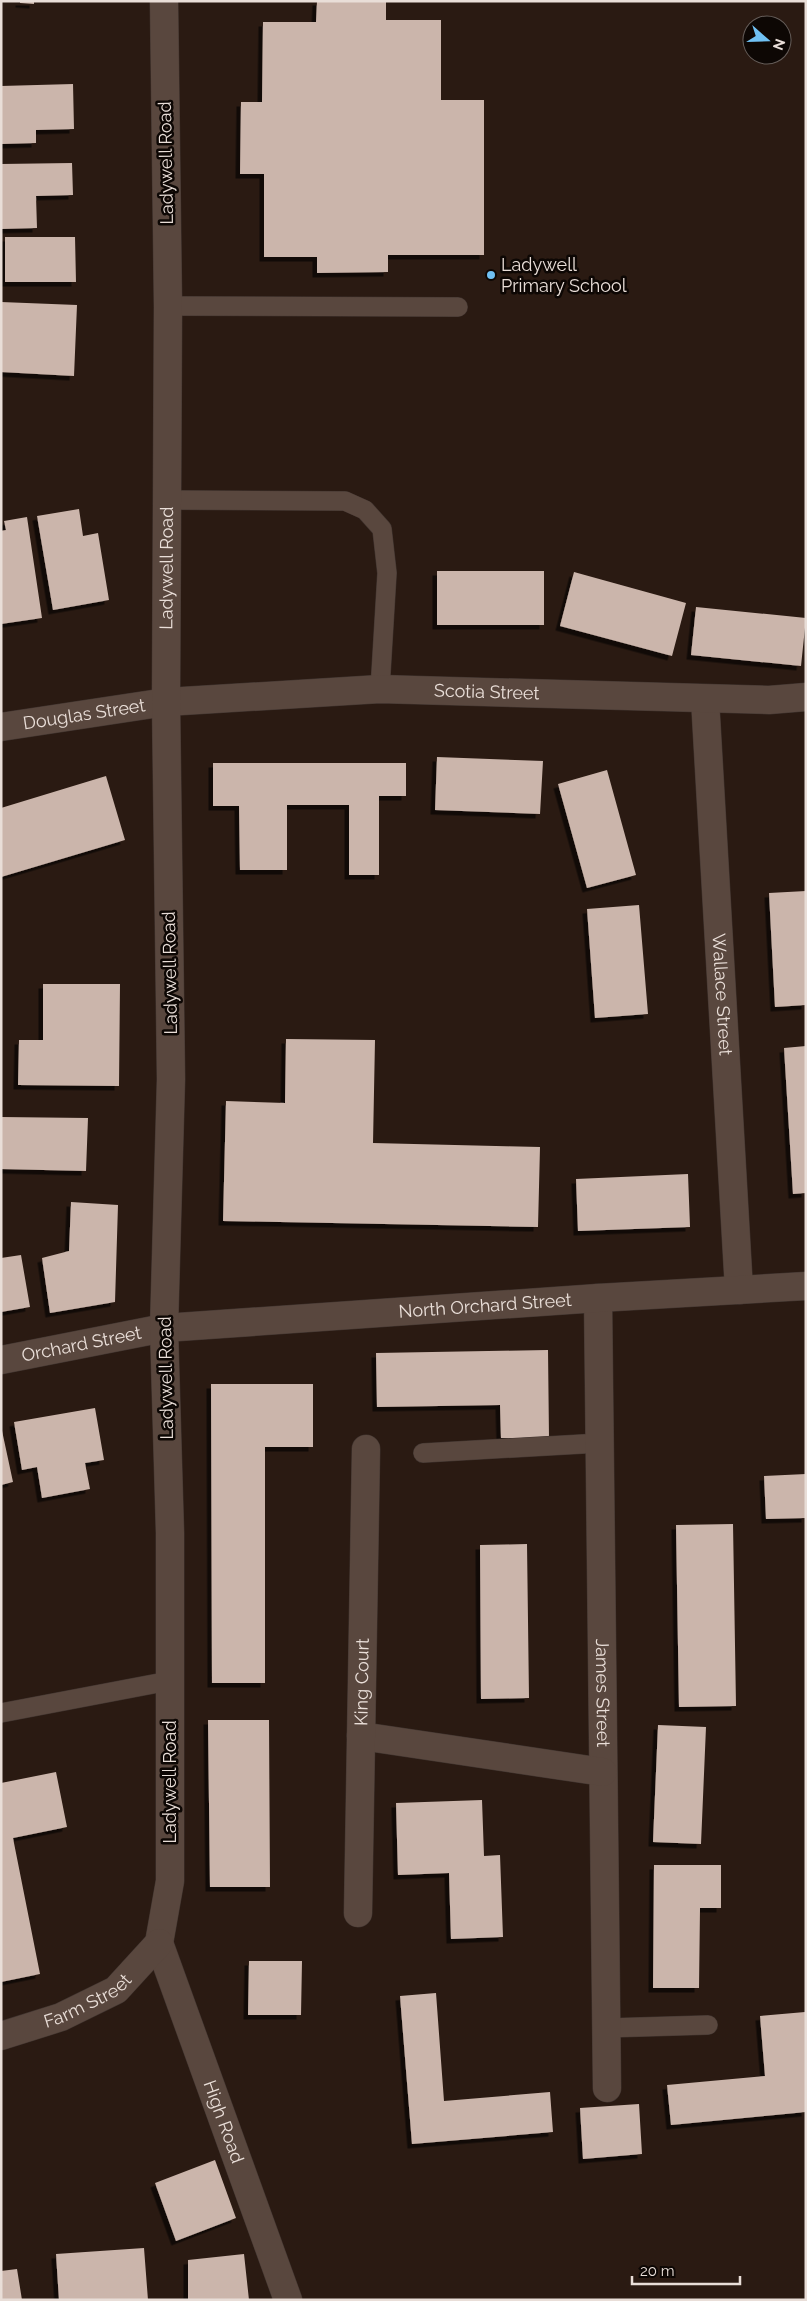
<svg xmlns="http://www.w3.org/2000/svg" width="807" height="2301" font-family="Raleway,sans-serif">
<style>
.building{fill:#cbb5ab;filter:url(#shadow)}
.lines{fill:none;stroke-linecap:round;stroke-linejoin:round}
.service-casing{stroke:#413530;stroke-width:20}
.minor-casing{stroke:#413530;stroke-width:29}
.service{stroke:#59473e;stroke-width:19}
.minor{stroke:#59473e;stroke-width:28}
.poi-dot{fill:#70c1f4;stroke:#0d0704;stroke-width:2}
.labels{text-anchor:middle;stroke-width:5;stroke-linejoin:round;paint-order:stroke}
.street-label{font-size:18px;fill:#e9ded8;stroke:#0d0704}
.poi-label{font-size:18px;fill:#e9ded8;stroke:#0d0704;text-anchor:start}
</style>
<defs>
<filter id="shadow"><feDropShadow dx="-4.5" dy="4.5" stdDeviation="0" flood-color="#0009"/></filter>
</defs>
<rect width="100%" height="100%" fill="#2a1a12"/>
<path class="building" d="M20,1H34V4L20,3Z
M317,1H386V20H441V100H484V255H388V272L317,273V257H264V174H240L241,102H262L263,22H316Z
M73,84L74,129L36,130V143L1,144V86Z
M72,163L73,195L36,196L37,228L1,229V164Z
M5,237H75L76,282H5Z
M1,302L77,305L74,376L1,372Z
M79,509L83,536L98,533L109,600L53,610L37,516Z
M27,517L42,618L1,624V531L6,530L4,521Z
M437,571H544V625H437Z
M574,572L686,603L672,656L560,626Z
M696,607L806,618L801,666L691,655Z
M437,757L543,761L540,814L435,810Z
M213,763H406V796H379V875H349V805H287V870H240L239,806H213Z
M607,770L636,875L587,888L558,784Z
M106,776L125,840L1,877V808Z
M806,891V1005L775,1007L769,893Z
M639,905L648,1014L595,1018L587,909Z
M43,984H120L119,1086L18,1085L19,1040H43Z
M286,1039L375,1040L373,1143L540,1147L538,1227L223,1221L226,1101L285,1103Z
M806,1046V1193L793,1194L784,1048Z
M1,1117L88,1118L86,1171L1,1169Z
M688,1174L690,1227L578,1231L576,1179Z
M71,1202L118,1205L115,1302L50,1313L42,1258L69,1251Z
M21,1255L30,1307L1,1312V1258Z
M548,1350L549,1438H501L500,1405L377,1407L376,1353Z
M211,1384H313V1447H265V1683H212Z
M95,1408L104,1460L85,1463L90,1489L42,1498L37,1467L22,1470L14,1422Z
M1,1426L13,1482L1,1485Z
M806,1474V1518L766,1519L764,1476Z
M733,1524L736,1706L679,1707L676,1525Z
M527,1544L529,1698L481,1699L480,1545Z
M208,1720H269L270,1887H210Z
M658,1725L706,1727L701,1844L653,1842Z
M56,1772L67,1827L13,1838L40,1974L1,1982V1783Z
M482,1800L484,1856L500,1855L503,1937L451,1939L449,1873L398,1875L396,1803Z
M654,1865H721V1908H700L699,1988H653Z
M249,1961H302L301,2015H248Z
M436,1993L444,2101L550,2092L553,2132L412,2144L400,1996Z
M805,2012L806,2112L671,2125L667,2085L765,2076L760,2016Z
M639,2104L642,2154L583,2159L580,2108Z
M215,2160L236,2218L176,2241L155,2183Z
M144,2248L148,2300H59L56,2254Z
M244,2254L249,2300H188V2260Z
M17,2269L22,2300H1V2271Z"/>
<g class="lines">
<defs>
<path id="service" d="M168,306L458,307
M167,500L345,501L365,510L382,529L387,573L380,689
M423,1453L600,1443
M1,1713L169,1681
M606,2028L708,2025"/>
<g id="minor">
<path id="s1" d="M705,699L739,1290"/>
<path id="s2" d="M1,727L166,702L380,689L769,700L806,697"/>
<path id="s3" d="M598,1298L607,2088"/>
<path id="s4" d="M1,1360L164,1328L598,1298L806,1286"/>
<path d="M361,1736L603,1772"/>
<path id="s5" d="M358,1913L366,1449"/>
<path id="s6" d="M159,1943L170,1881V1533L164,1328L171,1079L166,702L168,306L164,1"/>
<path id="s7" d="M159,1943L288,2300"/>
<path id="s8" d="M1,2036L61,2017L116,1990L159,1943"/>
</g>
</defs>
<use href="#service" class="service-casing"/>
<use href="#minor" class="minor-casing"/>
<use href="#service" class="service"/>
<use href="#minor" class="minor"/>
</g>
<circle class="poi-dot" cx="491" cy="275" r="5"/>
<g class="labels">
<g class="street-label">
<text transform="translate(166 163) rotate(-91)" y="6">Ladywell Road</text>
<text dy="6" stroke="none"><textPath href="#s6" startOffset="1376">Ladywell Road</textPath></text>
<text dy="6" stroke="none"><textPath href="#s2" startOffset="488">Scotia Street</textPath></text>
<text dy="6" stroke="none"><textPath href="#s2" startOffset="84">Douglas Street</textPath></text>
<text transform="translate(170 973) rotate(-91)" y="6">Ladywell Road</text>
<text dy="6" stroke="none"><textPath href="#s1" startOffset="296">Wallace Street</textPath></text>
<text dy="6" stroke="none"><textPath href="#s4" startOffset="488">North Orchard Street</textPath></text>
<text dy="6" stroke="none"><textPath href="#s4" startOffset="82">Orchard Street</textPath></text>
<text transform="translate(166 1378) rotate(-91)" y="6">Ladywell Road</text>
<text dy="6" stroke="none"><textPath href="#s5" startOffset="231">King Court</textPath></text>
<text dy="6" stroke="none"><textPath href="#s3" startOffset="395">James Street</textPath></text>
<text transform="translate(170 1782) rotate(-90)" y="6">Ladywell Road</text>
<text dy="6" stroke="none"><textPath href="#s8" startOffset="94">Farm Street</textPath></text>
<text dy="6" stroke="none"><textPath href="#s7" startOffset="190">High Road</textPath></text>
</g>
<g class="poi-label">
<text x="501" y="271">Ladywell<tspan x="501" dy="21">Primary School</tspan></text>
</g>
</g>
<rect width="807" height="2301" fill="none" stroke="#e9ded8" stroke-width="5"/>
<g transform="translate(767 40) rotate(110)"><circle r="24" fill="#0d0704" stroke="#655d59"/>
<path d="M0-4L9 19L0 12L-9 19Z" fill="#70c1f4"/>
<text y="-8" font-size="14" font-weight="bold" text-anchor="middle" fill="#e9ded8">N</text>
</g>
<path d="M632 2276v8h108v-8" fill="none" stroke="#e9ded8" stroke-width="2.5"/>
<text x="640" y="2276" font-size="15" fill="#e9ded8" stroke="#0d0704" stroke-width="4" paint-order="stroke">20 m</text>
</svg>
